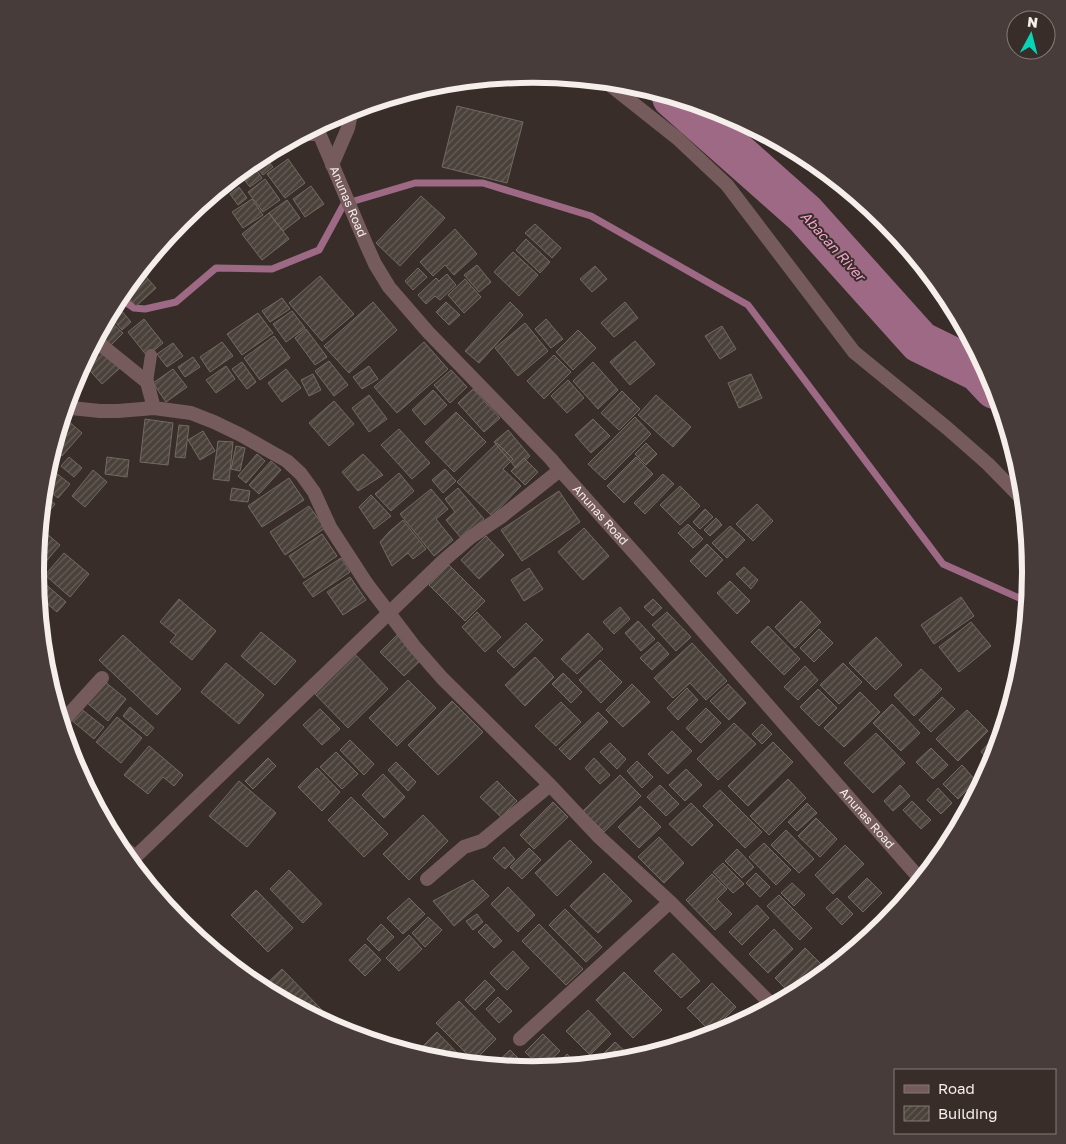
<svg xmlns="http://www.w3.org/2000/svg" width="1066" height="1144" font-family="'Golos Text',sans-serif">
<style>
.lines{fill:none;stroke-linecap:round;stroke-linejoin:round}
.stream{stroke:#9e6984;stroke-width:7}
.river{stroke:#9e6984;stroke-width:42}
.building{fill:url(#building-hatch);stroke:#736a61}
.service{stroke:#755b5c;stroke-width:12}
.minor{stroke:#755b5c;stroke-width:14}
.tertiary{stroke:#755b5c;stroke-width:14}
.labels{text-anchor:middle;stroke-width:4;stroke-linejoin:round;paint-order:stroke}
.street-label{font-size:12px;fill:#f5eeeb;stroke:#382d29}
.water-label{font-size:14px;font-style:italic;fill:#f4a4cd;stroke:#382d29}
.rim{fill:none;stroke:#f5eeeb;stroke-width:6}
</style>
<defs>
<pattern id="building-hatch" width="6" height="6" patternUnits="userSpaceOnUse" patternTransform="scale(1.25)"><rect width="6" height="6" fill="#4a423a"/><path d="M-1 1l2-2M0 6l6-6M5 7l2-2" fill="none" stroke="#655e57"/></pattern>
</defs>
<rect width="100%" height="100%" fill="#382d29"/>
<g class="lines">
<path class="stream" d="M118,297L134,308L145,309L176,302L216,268L272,269L319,250L344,204L415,183H483L591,216L748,305L943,564L1028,602"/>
<path class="river" d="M673,97L805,214L920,342L979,371L995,388"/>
</g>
<path class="building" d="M457,106L523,122L507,183L442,167Z
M264,156L273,167L263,175L254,164Z
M288,159L305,183L285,198L267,174Z
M255,168L262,178L250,187L242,177Z
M265,179L280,200L263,212L248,192Z
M311,186L324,204L305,217L293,199Z
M239,187L247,198L238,205L230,194Z
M421,196L445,218L400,266L376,243Z
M252,199L263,215L243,228L232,212Z
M287,200L300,218L283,231L269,213Z
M203,202L206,205L185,225L181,220Z
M269,213L289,239L262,260L242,234Z
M535,224L561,248L552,258L525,233Z
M455,229L477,254L454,275L445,265L433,276L420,262Z
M526,239L550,262L540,273L516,250Z
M513,252L538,275L519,296L494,272Z
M477,265L491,282L479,292L464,275Z
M595,266L607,279L592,292L580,279Z
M418,268L427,277L413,290L405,281Z
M140,270L156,288L136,306L122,291Z
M447,274L456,285L440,300L435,296L426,304L418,295L436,278L439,281Z
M320,276L354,314L322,341L289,303Z
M465,279L481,297L464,313L448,295Z
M282,298L290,309L270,322L262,311Z
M373,302L397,330L349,373L324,346Z
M446,302L460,315L449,325L436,312Z
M510,302L523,315L479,363L465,351Z
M625,302L638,318L614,337L601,323Z
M115,303L131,322L122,330L109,315Z
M292,311L305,328L286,342L273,324Z
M258,313L273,333L242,355L227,334Z
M107,318L123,333L108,348L96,338Z
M144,319L163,343L147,356L128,332Z
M546,319L563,339L551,348L535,329Z
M525,323L548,351L518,376L495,348Z
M722,326L736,349L720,359L705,336Z
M306,329L327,357L315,365L295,338Z
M578,330L596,348L573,370L556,352Z
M274,336L290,358L260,380L244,358Z
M635,341L655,364L630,385L610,362Z
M222,342L233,356L210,372L200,357Z
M424,342L448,369L397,413L374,387Z
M173,343L183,356L167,367L157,354Z
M101,345L121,367L102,384L83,363Z
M554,355L571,372L544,399L527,381Z
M193,357L200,367L185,377L178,367Z
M329,361L348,385L334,396L315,371Z
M242,362L256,382L247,389L232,369Z
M593,362L618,390L598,409L573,381Z
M226,366L235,379L216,393L206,380Z
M369,366L378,379L362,389L353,377Z
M173,369L187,387L166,402L153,383Z
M286,369L301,388L282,402L268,383Z
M451,370L467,387L450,403L434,385Z
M313,374L321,390L309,396L301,380Z
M751,374L762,398L739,408L728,383Z
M568,380L584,398L567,413L551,396Z
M473,389L500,418L484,432L458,403Z
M433,390L447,405L425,425L412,410Z
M622,391L640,409L619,430L601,413Z
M369,395L387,419L369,432L352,408Z
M656,395L691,427L673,447L638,415Z
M334,401L354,424L329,446L309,423Z
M456,412L486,442L454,472L425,442Z
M635,417L651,434L605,480L588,464Z
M145,419L173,423L168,465L140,462Z
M593,419L610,436L591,453L575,435Z
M67,420L82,433L62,456L53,448L58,431Z
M179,425L189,426L185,458L175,457Z
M399,429L430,463L412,479L381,445Z
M508,430L530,456L516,468L494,442Z
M203,431L215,451L200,460L188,440Z
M218,441L233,442L229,481L213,479Z
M497,443L513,459L503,469L521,486L492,516L457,482Z
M646,443L657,454L646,465L635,454Z
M236,446L245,448L240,471L231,469Z
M51,453L58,459L45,474Z
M257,454L265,461L246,483L238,476Z
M363,454L383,475L358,491L342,472Z
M69,457L82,468L74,477L61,466Z
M107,457L129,460L127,477L105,474Z
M636,457L653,474L624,503L607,486Z
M524,458L538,472L525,485L511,471Z
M271,461L281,470L259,494L249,485Z
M445,469L456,481L443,493L432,480Z
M93,470L107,482L85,507L72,496Z
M56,473L70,484L58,498L44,487Z
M399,473L414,491L391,511L375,494Z
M663,474L674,484L645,514L634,503Z
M289,478L304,500L262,527L248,506Z
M680,486L700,506L680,525L660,505Z
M232,488L250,491L248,502L230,500Z
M458,488L484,519L461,538L446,520L455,512L445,499Z
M431,489L448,509L436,519L453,540L434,556L400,514Z
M559,491L580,522L522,561L501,530Z
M43,494L55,504L40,523Z
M371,495L391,516L374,529L359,507Z
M757,504L773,521L753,541L736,524Z
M309,506L325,528L285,555L270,532Z
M705,509L713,517L700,529L693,522Z
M716,518L722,525L710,536L704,530Z
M403,520L426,549L413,559L408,553L392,566L380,542L390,531Z
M688,524L703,539L693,548L678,533Z
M730,526L745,540L727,558L712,543Z
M40,528L60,545L37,572L35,570Z
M584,528L609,556L583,580L558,552Z
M322,534L337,556L304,578L289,556Z
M486,536L504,555L479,579L461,560Z
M707,544L723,560L706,577L690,561Z
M64,553L89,574L70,597L45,575Z
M341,558L350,572L313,597L303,583Z
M449,565L485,601L465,621L429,585Z
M744,567L758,580L751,589L736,574Z
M529,568L543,589L524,601L511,580Z
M350,577L366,600L343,615L327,592Z
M730,581L750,601L737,614L717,593Z
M43,582L66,602L57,612L37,595V589Z
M961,597L974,616L934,644L921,625Z
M179,599L216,631L192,660L170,642L176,635L160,622Z
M653,599L662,608L653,616L644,607Z
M801,601L821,622L795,648L775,627Z
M620,607L630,619L614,634L603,622Z
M477,612L501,637L485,652L462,627Z
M667,612L691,637L676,651L652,625Z
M638,621L655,639L641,651L625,633Z
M971,622L991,646L959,672L939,647Z
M526,623L543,640L514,668L497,651Z
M768,626L800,659L784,675L751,642Z
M819,629L833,643L814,662L800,648Z
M261,632L296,661L275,685L241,656Z
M588,633L603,649L577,674L561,659Z
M123,635L181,689L157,715L99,660Z
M397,635L422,659L404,676L380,652Z
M876,637L902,665L876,690L849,663Z
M658,642L669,654L652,670L640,658Z
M692,643L727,681L706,700L690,683L673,698L654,678Z
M355,654L388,689L348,728L315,694Z
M535,657L554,677L525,706L505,685Z
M600,660L622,682L601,703L579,680Z
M226,663L264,695L239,724L201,692Z
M843,663L862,682L839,704L820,685Z
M805,666L818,680L798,700L784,687Z
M921,669L942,689L914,716L894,695Z
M563,673L582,692L571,703L552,684Z
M408,680L436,708L397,746L369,718Z
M104,681L126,699L108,721L86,702Z
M632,684L650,702L623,727L606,710Z
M728,684L746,703L729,720L710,701Z
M687,688L698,700L678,720L667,708Z
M818,689L837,708L819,726L800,707Z
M860,692L880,712L844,747L824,728Z
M942,697L955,709L931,732L919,720Z
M452,701L483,732L438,775L408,745Z
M561,702L581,722L556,746L535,726Z
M892,704L920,733L901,751L873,723Z
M130,707L154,728L147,736L123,716Z
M80,708L104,727L94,739L70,719Z
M706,708L721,723L701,743L686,728Z
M320,709L340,729L322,745L303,725Z
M967,710L988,731L958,761L936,739Z
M598,712L608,722L570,760L559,749Z
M117,717L142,738L121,763L96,742Z
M734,723L756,744L718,780L697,759Z
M762,724L772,734L762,744L752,734Z
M672,731L692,751L668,774L648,754Z
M998,732L1001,735L993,763L981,752Z
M876,733L905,763L873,793L844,763Z
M350,740L374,764L364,775L340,750Z
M773,742L793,762L748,806L728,786Z
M610,743L626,759L617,769L600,752Z
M149,746L183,775L174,786L163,777L148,794L124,775Z
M931,748L948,765L933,779L916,762Z
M336,752L358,774L342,789L320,767Z
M268,758L276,766L253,789L245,781Z
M594,758L610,775L600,784L585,768Z
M637,761L653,777L642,788L627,771Z
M396,762L416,782L408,791L388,770Z
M962,765L976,781L958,799L943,784Z
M317,768L340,792L322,811L298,787Z
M686,769L702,785L685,801L669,785Z
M383,774L405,797L384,818L362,795Z
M620,775L641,796L604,832L583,811Z
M788,779L806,798L769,835L750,816Z
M239,781L276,813L247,847L209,816Z
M497,781L517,801L501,817L480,797Z
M660,785L679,804L666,816L647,797Z
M900,785L910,796L893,811L884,801Z
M938,788L952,803L941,814L927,800Z
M720,790L762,832L745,848L703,806Z
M351,797L388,834L364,857L328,820Z
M912,801L931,820L921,829L903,810Z
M553,802L568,817L534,849L520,835Z
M691,803L713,825L692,846L669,824Z
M807,803L817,813L797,831L788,822Z
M640,806L661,827L639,848L618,827Z
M423,815L448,841L409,880L383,854Z
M816,818L837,839L820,857L798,836Z
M786,830L814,859L799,873L771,845Z
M659,837L684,863L664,883L638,857Z
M570,840L592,862L557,896L535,873Z
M764,843L791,870L776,885L749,857Z
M845,845L864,864L833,894L815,875Z
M504,847L515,859L505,869L493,858Z
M529,848L541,860L522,879L510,867Z
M737,849L754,867L742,878L725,861Z
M723,863L744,884L733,893L713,872Z
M289,870L322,904L303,923L270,889Z
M604,873L632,901L598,933L570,906Z
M756,873L770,887L760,897L746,883Z
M712,874L727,889L717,899L732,914L715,930L686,900Z
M867,878L882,893L863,912L848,897Z
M473,880L489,896L454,926L433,901Z
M792,883L805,895L794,906L781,893Z
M508,887L535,915L518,932L491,904Z
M256,890L293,928L268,952L231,915Z
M779,895L812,928L800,940L767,906Z
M409,898L425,914L403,934L387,918Z
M837,898L853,914L842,925L826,908Z
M757,905L769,918L742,945L729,932Z
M565,909L602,947L586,962L549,925Z
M890,909L894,913L881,927L876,922Z
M477,914L483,922L473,930L466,921Z
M428,917L442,930L425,947L412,933Z
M381,924L394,937L379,951L367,939Z
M486,924L502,941L494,948L478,932Z
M539,924L583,969L566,985L522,941Z
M871,924L877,931L862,943L857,937Z
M774,929L793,949L768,973L749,954Z
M409,935L422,949L399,971L386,958Z
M365,944L381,960L365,976L349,960Z
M805,948L821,964L790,993L775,978Z
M513,951L529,968L507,990L490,973Z
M673,953L700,981L681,998L654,971Z
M832,959L837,964L809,986L797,993Z
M282,969L322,1010L315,1017L261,989Z
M624,972L662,1010L633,1038L596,1000Z
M485,980L495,990L475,1010L465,1000Z
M712,983L736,1007L711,1032L687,1008Z
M498,997L512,1011L499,1023L486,1009Z
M459,1001L496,1039L474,1061L436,1023Z
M588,1010L611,1034L590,1055L566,1031Z
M437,1032L468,1064L436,1060L415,1054Z
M543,1034L560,1051L542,1068L525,1052Z
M615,1042L630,1056L625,1061L602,1063L598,1059Z
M510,1050L530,1070L493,1066Z
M567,1054L578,1065V1066L565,1067L560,1062Z"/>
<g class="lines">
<path class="service" d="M299,135H319
M147,382L151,355"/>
<path class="minor" d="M605,81L677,138L727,185L854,352L947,428L988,464L1024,501
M332,165L348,128L352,109
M95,340L147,382L154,408
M66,405L71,408L100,411H118L154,408L191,413L214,422L241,435L287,461L301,474L314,492L330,527L367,584L414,646L442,678L550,785L598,836L670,902L773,1006
M61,723L102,678
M113,838L135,857
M427,879L464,847L482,841L550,785
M520,1039L670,902"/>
<g class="tertiary">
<path id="s1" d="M316,126L366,244L375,264L389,287L428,332L551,459L560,470L638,557L921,880"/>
<path d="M130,862L444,560L471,537L501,517L560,470"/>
</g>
</g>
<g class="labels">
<g class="street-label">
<text dy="4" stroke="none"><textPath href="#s1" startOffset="82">Anunas Road</textPath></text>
<text dy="4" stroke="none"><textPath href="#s1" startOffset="488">Anunas Road</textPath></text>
<text dy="4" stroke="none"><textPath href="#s1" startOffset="892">Anunas Road</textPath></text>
</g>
<g class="water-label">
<text transform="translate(833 246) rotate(48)" y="5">Abacan River</text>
</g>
</g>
<path d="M0 0H1066V1144H0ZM44 572a489 489 0 1 1 978 0a489 489 0 1 1-978 0Z" fill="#473c39" fill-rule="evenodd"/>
<path class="rim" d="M44 572a489 489 0 1 1 978 0a489 489 0 1 1-978 0Z"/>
<rect x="894" y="1069" width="162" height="65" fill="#382d29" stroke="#847a77"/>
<rect x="904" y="1085" width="25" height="8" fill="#755b5c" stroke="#847a77"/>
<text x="938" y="1094" font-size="15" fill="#f5eeeb">Road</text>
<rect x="904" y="1106" width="25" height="15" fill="url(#building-hatch)" stroke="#847a77"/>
<text x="938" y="1119" font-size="15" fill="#f5eeeb">Building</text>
<g transform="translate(1031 35) rotate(7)"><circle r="24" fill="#382d29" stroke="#847a77"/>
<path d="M0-4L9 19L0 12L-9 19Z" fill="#08d5b5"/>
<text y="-8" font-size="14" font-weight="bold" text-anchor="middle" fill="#f5eeeb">N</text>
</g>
</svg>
